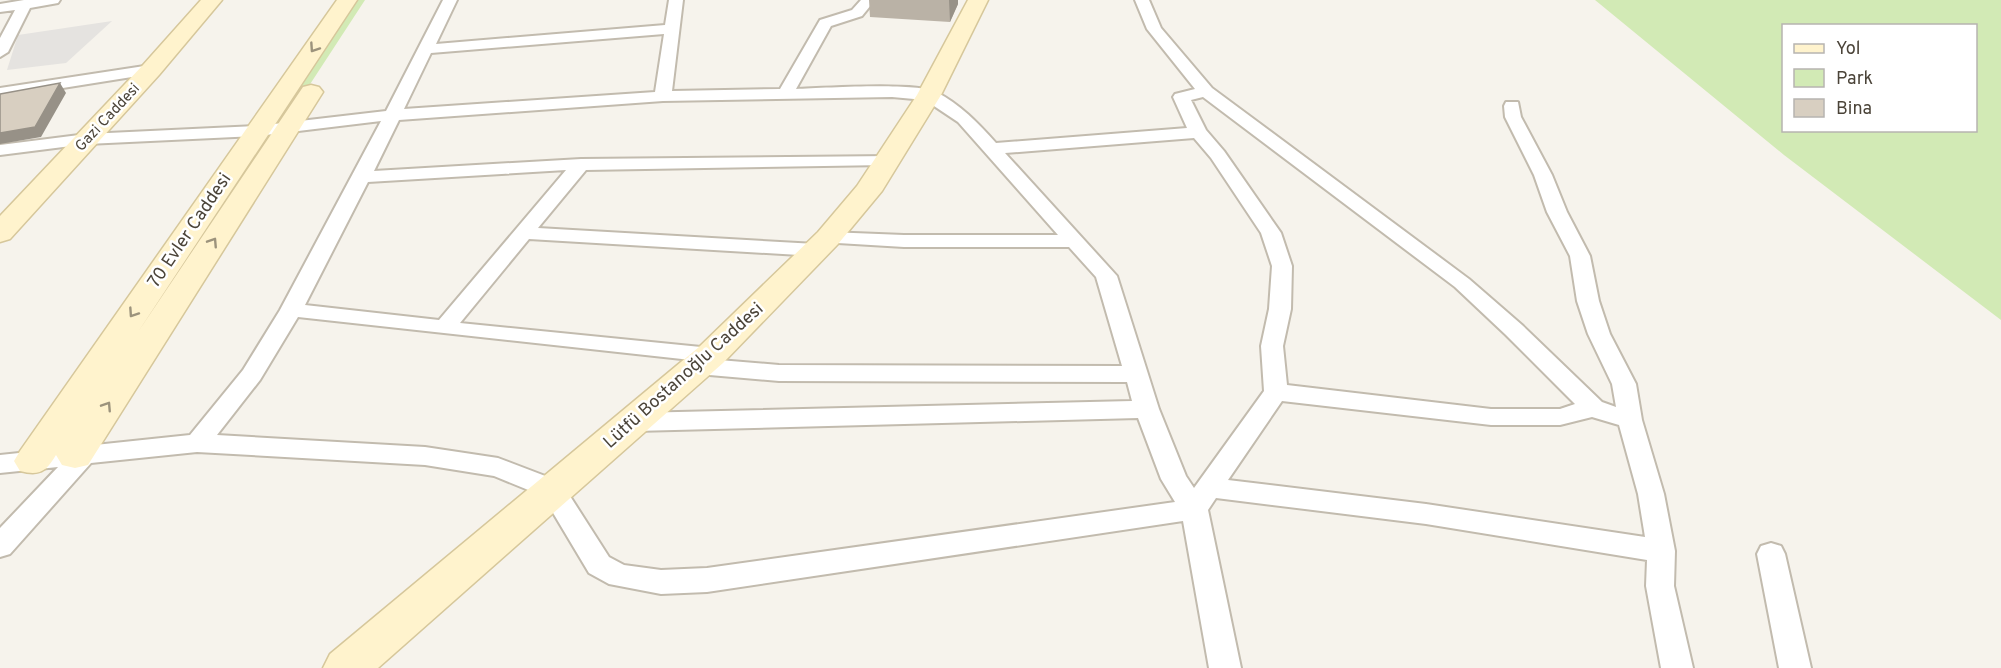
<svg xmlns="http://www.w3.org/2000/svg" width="2001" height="668" font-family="Overpass,sans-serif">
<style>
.green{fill:#d2eab5;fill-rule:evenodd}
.parking{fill:#e5e3e0}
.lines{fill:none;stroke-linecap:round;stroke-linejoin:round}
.street-casing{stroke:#c2bbae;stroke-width:4}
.secondary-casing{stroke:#d6c79b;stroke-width:3}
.street{fill:#fff;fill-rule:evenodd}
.secondary{fill:#fff3cd;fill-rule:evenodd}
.wall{fill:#bab2a6}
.shaded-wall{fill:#979187}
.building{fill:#d8cfc1;stroke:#979187;stroke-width:1.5}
.oneway{stroke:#9c937c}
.labels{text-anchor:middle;stroke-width:5;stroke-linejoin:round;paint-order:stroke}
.far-street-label{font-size:15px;fill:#4b4439;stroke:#fff}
.street-label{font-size:18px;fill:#4b4439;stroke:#fff}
</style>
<rect width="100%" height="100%" fill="#f6f3ec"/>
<path class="green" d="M356,0H365L286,121L272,123Z
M1595,0H2001V320L1784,155ZM1784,26H1976V130H1784Z"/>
<path class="parking" d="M112,21L66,63L7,70L18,35Z"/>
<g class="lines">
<defs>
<path id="street" d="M24,0H60L58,3L30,8L8,52L0,57V38L15,10L0,12V4Z
M443,0H457L436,44L665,25L669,0H683L672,91L780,89L820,20L852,10L861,0H875L862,16L831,26L796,89C824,88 915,82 936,92C960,104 978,123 996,143L1187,128L1173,97L1175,94L1195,89L1147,29L1135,0H1149L1161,28L1212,88L1469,279L1522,325L1602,402L1616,407L1612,384L1588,334L1577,301L1570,256L1547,212L1534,175L1505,117L1504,106L1506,102H1518L1521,117L1552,175L1567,212L1590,256L1599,301L1610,334L1636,384L1642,420L1664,494L1675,551L1674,586L1693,668H1661L1646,586L1647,560L1426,524L1216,498L1208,510L1241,668H1209L1183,521L707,592L661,594L609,584L589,573L543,496L494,476L425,465L197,452L91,463L10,554L0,557V528L58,467L0,473V455L190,435L243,370L280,310L381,121L257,136L87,144L0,155V145L87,134L257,126L386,111ZM664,34L655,92L404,109L431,53ZM892,97L925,100L958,122L1058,235H904L828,232L821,234L818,238L821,242L904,247H1069L1096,277L1122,366L779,365L719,360L723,355L719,350L711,348L460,323L529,239L816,256L823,254L826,250L823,246L816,244L538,228L586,170L886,165L892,164L895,160L892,156L581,159L374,171L399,120L663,101ZM1203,97L1455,287L1506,335L1575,404L1560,409H1491L1287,385L1283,346L1291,309L1292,266L1281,233L1224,151L1206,130L1191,100ZM1194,138L1211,158L1261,233L1272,266L1269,309L1261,346L1264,391L1194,488L1186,476L1159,409L1117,276L1005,153ZM566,170L439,320L305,305L368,182ZM298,317L691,360L686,366L690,371L698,374L779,381L1127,382L1132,401L635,413L626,416L623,422L626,428L635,431L1138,418L1161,479L1175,502L707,568L661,570L624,565L609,557L561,482L498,458L425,447L217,435L260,380ZM1282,401L1491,425H1560L1592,417L1619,425L1638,494L1645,537L1426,504L1228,480Z
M151,65L157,67L159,70L157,73L0,98V88Z
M1771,543L1781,546L1785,554L1811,668H1779L1757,554L1761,546Z"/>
<path id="secondary" d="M201,0H222L159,75L10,239L0,242V216L143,65Z
M337,0H357L138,332L303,87L311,85L319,87L323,92L88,465L75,468L62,465L56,455C46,472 39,476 20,471L14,461L20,451Z
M968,0H988L941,95L882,191L838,244L723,363L378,668H323L330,654L699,347L818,232L857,186L917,95Z"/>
</defs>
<use href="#street" class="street-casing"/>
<use href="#secondary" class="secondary-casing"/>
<use href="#street" class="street"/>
<use href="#secondary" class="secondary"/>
</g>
<path class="wall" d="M869,0H958V4L950,22L870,17Z"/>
<path class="shaded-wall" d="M949,0H958V4L950,22Z
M60,83L66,93L41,137L0,144V133Z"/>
<path class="building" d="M60,83L35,127L0,133V94Z"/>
<defs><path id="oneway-chevron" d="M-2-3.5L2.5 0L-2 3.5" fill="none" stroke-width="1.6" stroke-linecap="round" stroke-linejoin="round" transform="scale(1.5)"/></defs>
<g class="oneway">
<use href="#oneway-chevron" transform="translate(314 48) rotate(124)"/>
<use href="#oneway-chevron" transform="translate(213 242) rotate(-57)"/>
<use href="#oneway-chevron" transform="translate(133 313) rotate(124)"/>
<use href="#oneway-chevron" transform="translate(107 406) rotate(-57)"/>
</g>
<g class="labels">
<g class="far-street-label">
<text transform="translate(107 117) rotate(-47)" y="5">Gazi Caddesi</text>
</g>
<g class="street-label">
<text transform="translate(189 230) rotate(-56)" y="6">70 Evler Caddesi</text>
<text transform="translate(683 375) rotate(-42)" y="6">Lütfü Bostanoğlu Caddesi</text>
</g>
</g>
<rect x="1782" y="24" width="195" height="108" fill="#ffffff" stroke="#b7b4b0" stroke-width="1.5"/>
<rect x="1794" y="44" width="30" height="9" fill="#fff3cd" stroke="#b7b4b0" stroke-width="1.5"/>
<text x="1836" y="54" font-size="18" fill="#4b4439">Yol</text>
<rect x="1794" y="69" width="30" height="18" fill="#d2eab5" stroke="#b7b4b0" stroke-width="1.5"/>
<text x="1836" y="84" font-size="18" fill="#4b4439">Park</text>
<rect x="1794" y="99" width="30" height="18" fill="#d8cfc1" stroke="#b7b4b0" stroke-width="1.5"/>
<text x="1836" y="114" font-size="18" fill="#4b4439">Bina</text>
</svg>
